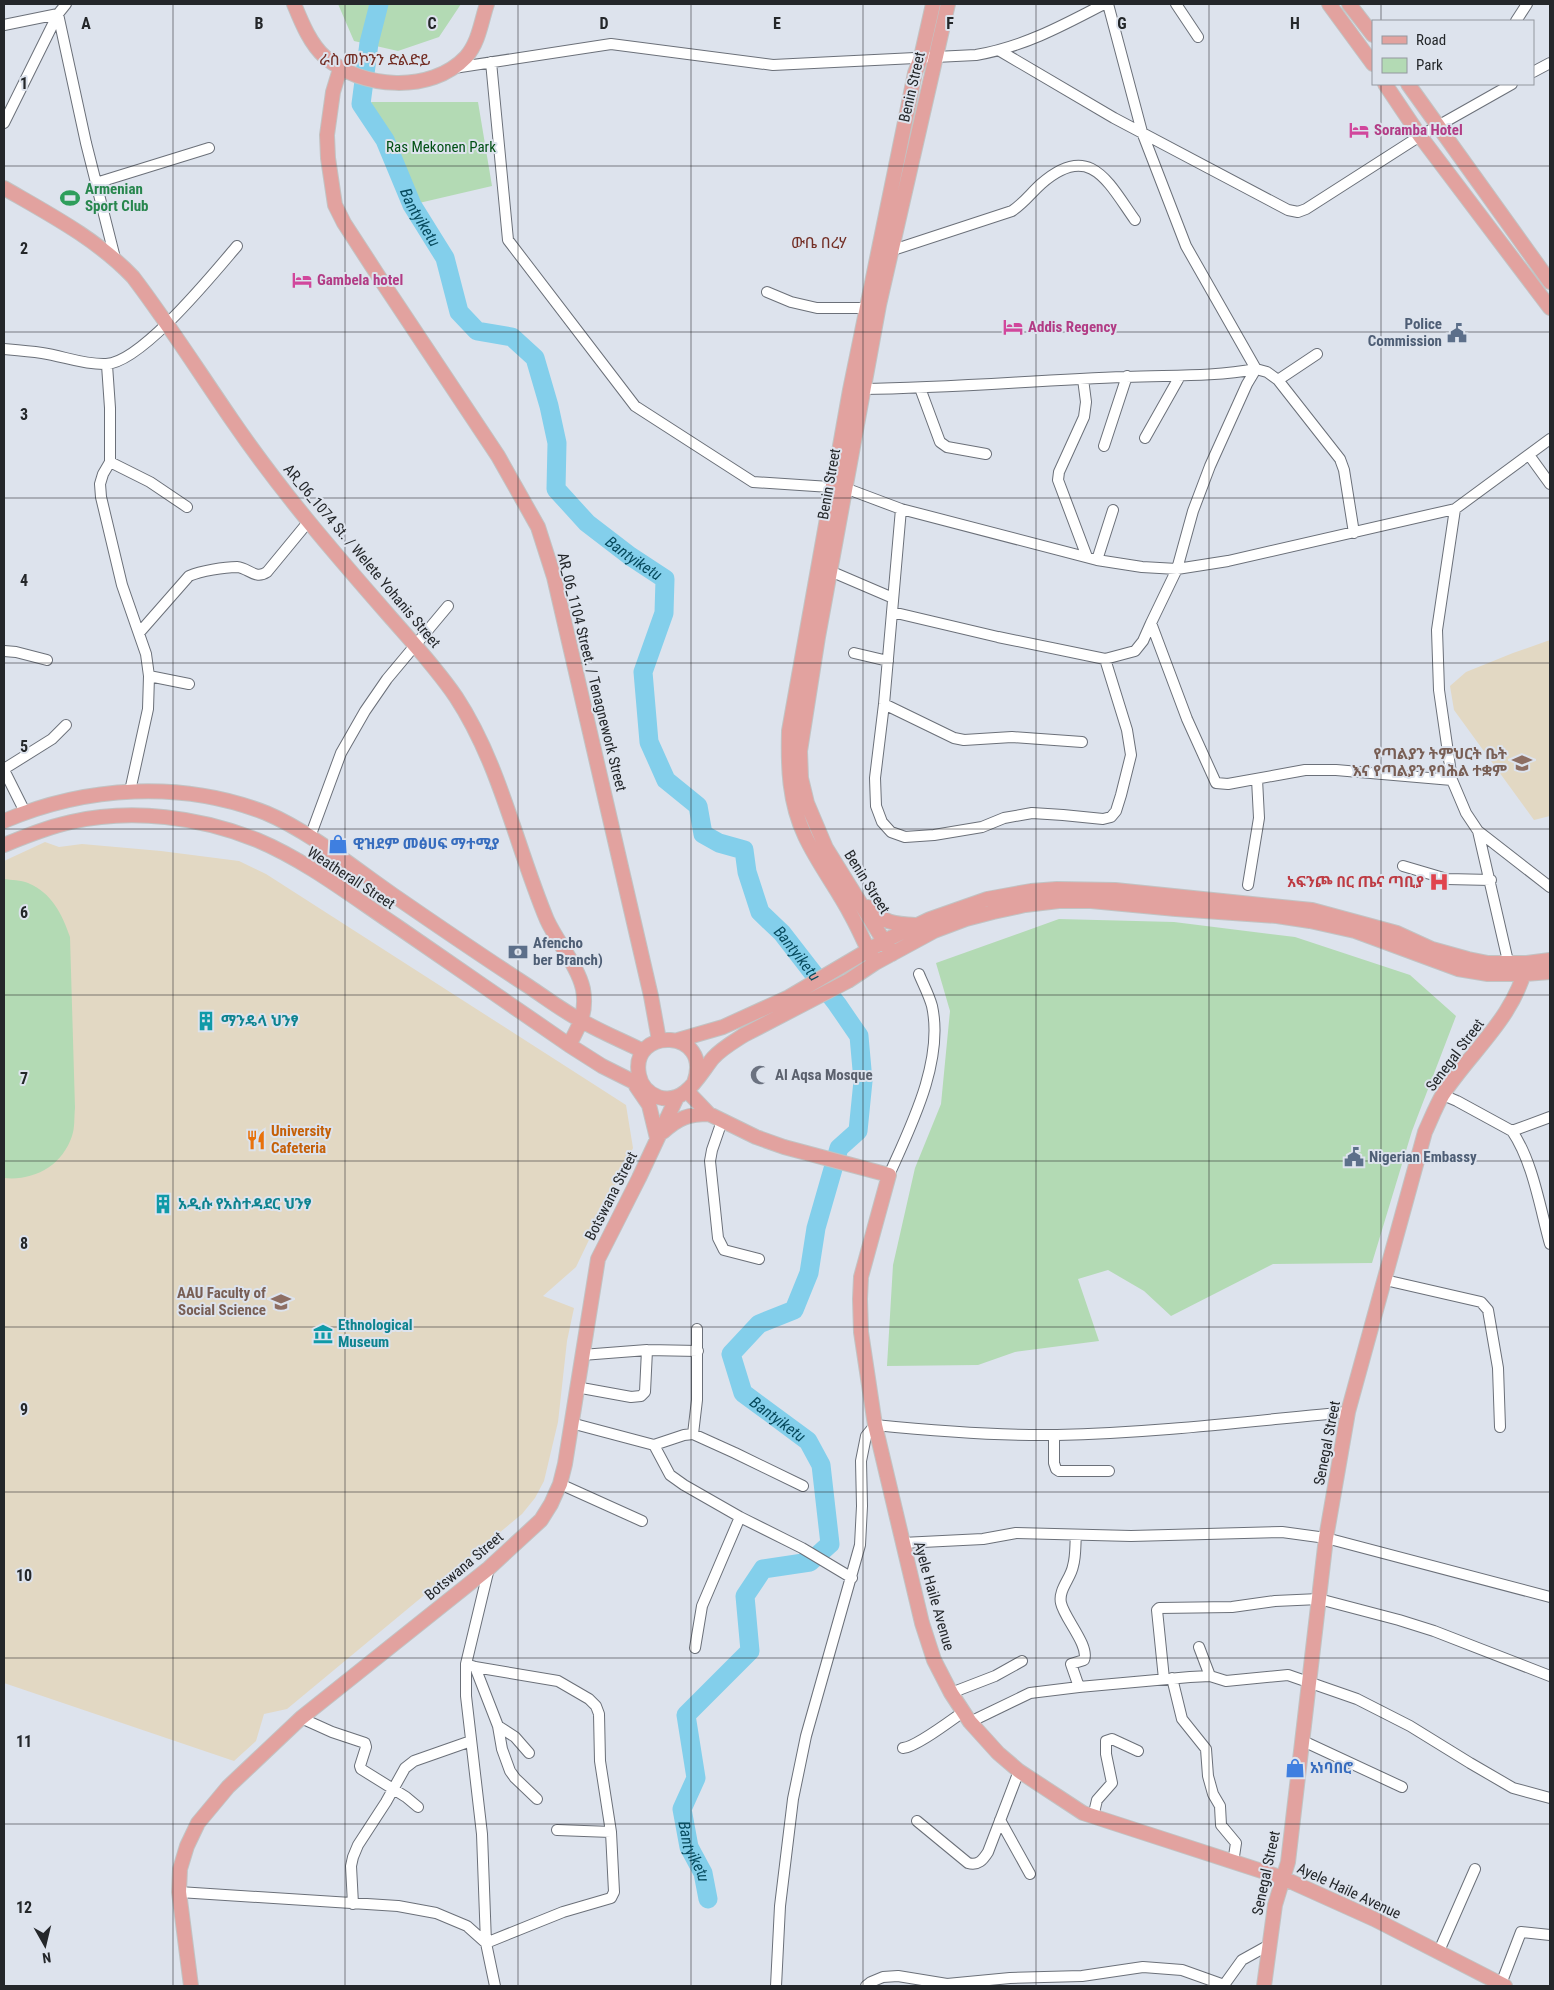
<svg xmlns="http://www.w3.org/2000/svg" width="1554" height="1990" font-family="'Roboto Condensed','Noto Sans Ethiopic',sans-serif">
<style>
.education{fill:#e2d8c3}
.green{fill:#b3dab4}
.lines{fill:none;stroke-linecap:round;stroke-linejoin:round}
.river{stroke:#83cfeb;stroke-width:19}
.minor-casing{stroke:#6b7079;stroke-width:12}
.major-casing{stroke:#c2c3c3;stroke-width:16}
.minor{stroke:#fff;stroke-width:10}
.major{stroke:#e2a29f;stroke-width:14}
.grid{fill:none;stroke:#24272a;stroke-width:1;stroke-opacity:0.55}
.labels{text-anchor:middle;stroke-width:4;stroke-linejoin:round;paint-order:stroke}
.street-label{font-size:15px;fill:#24272a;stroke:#dde3ed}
.hotel-label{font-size:15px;font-weight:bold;fill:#b23c85;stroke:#dde3ed;text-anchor:start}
.park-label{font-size:15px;fill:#015014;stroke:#dde3ed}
.leisure-label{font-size:15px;font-weight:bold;fill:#27864d;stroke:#dde3ed;text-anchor:start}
.service-label{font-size:15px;font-weight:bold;fill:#4e5e75;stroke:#dde3ed;text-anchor:start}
.education-label{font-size:15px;font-weight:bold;fill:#785e54;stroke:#dde3ed;text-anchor:end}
.shop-label{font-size:15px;font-weight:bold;fill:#366cbe;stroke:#dde3ed;text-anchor:start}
.health-label{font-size:15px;font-weight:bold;fill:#be3a42;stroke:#dde3ed;text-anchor:end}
.culture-label{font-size:15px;font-weight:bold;fill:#0d838f;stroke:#dde3ed;text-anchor:start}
.worship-label{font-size:15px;font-weight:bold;fill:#5b616d;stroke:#dde3ed;text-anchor:start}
.food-label{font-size:15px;font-weight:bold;fill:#c56008;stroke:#dde3ed;text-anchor:start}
.neighbourhood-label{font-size:16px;fill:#732e25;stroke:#dde3ed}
.water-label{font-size:16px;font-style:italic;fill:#074b5e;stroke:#dde3ed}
.grid-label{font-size:16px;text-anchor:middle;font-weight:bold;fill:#24272a;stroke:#dde3ed;stroke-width:4;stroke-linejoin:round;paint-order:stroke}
</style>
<rect width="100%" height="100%" fill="#dde3ed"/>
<path class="education" d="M1550,640V816L1534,820L1454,710L1450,686L1466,672L1513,653Z
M45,842L59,847L82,844L161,851L239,861L266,874L626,1105L633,1148L576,1267L543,1296L574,1308L567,1341L558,1422L544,1481L535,1498L522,1514L287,1709L264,1714L256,1741L234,1761L4,1683V861Z"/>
<path class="green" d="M338,4H461L439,37L398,51L354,41Z
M371,102H478L492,186L419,203Z
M4,879C11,880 21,880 28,883C52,893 62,914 70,937L75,1108C74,1117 75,1128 72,1136C62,1166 34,1181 4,1178Z
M1059,919L1174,922L1295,937L1410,975L1456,1016L1412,1131L1372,1263L1273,1264L1171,1316L1144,1291L1108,1270L1078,1279L1099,1341L1015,1352L978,1365L887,1366L893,1265L915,1168L941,1104L950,1011L936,963Z"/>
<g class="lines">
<path class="river" id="s1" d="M379,4L369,43L361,104L385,140L412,205L445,258L459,312L477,331L512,337L535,358L549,406L557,443L556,489L587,523L630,556L665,579L664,613L643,672L649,742L666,780L698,806L703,834L719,843L744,850L747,872L760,912L782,933L837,1004L859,1036L863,1081L858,1131L839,1148L816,1228L809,1273L794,1310L759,1324L731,1354L743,1393L808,1441L821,1465L830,1544L810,1562L763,1569L745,1596L750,1651L686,1715L696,1778L682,1809L689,1847L703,1873L708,1899"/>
<defs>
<path id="minor" d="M1108,4L1142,132L1186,246L1256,369
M1176,4L1198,37
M1516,21L1527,4
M4,25L58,14L86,143L115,258
M1000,51L1114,118L1288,210L1298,212L1306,209L1420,136L1512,84
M491,62L508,240L635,406L753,482L845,488L901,509L1097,560L1142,567L1177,569L1228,561L1455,509L1550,439
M454,68L611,44L773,65L976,55C1023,47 1062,26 1104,4
M1533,72L1550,63
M4,123L58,14L66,4
M96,183L209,148
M887,252L1012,211C1025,202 1030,194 1041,184C1090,141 1108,182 1135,220
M767,292L791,302L817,308H866L873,306
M4,349C16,350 29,351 42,353C63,356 84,365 106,364C141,363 213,274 237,246
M107,365L110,408V462L103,474L100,484L101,497L122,585L146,654L149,676L148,709L130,791
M1256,369L1247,384L1210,466L1193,511L1177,569L1151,623L1187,719L1216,783L1228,784L1305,770H1336L1452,780
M1083,379L1086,402L1084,417L1059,472L1058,480L1087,557
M1278,380L1317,354
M920,388L940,442L947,447L986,454
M863,389C951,388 1038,380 1126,377C1169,375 1213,377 1256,369L1267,372L1278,380L1340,459L1344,470L1354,533
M1145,438L1180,376
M1104,446L1127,376
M1529,455L1550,484
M110,462L150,482L187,507
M901,509L884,704L875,778L876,806L882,822L891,832L905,837L934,835L982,827L1004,818L1032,813L1063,815L1103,819L1111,817L1116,811L1121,795L1131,755L1127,730L1105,659
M1455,509L1437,630L1439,690L1452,780L1466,813L1478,831L1510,970
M1097,560L1113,510
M825,570L830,571L893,598
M892,612L998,637L1105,659L1135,651L1143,641L1151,623
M139,633L189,576C201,571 224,567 237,567C249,568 255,580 267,572L309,521
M4,651L16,652L47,660
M854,653L888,661
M149,676L189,684
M884,704L954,738L964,740L1012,737L1082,742
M4,769L52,739L66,725
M4,770L25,812
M1478,831L1550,887
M310,837L341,753L365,711L387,679L448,606
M1403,866L1447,879L1491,880
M1248,885L1259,818L1257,779
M1443,1095L1457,1101L1512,1131C1533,1162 1540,1208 1550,1244
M722,1121L712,1150L710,1161L718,1238L724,1250L759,1259
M1512,1131L1550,1117
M889,1175C911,1126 944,1061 932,1006C929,995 923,984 919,974
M1385,1280L1481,1302L1488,1310L1498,1368L1500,1427
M647,1350L698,1351
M576,1387L631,1397L641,1396L645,1392L647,1350L582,1355
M571,1423L654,1445L684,1435L693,1434L735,1453L803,1486
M693,1434L697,1400V1329
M1054,1435V1463L1056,1469L1059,1471H1109
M654,1445L670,1475L684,1485L740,1517L802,1548L852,1578
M560,1484L642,1521
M1076,1535C1075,1545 1076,1556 1073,1566C1071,1578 1058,1590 1061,1603C1064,1618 1090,1646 1084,1660L1071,1664L1079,1687
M902,1543L983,1539L1016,1533L1131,1536L1282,1532L1326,1538L1550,1597
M489,1568L466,1664V1696L482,1834L486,1943L495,1986
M1199,1647L1210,1676
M695,1648L702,1606L740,1517
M475,1667L498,1726L502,1749L510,1771L515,1778L537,1799
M1172,1678L1182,1719L1206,1749L1208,1776L1213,1794L1220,1806L1221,1825L1236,1843L1233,1863
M1164,1679L1157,1610L1159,1608L1232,1607L1275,1601L1319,1599L1399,1620L1434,1631L1550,1676
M951,1693L995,1676L1022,1661
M301,1718L332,1732L365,1743L366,1747L360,1766L361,1769L406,1797L418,1807
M970,1722L1030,1693L1079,1687L1190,1677L1210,1676L1226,1681L1288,1675L1357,1699L1410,1726L1470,1763L1513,1788L1550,1798
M498,1726L515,1737L529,1753
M1303,1741L1402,1787
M903,1748C916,1747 950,1721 963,1712
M1093,1817L1097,1800L1112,1783L1106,1754V1741L1112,1739L1138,1751
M1000,1820L1030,1874
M917,1821L968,1863C978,1866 983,1860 988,1852L1019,1771
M557,1830L611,1832
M179,1892L398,1906L436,1913L467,1926L486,1943L563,1912L611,1898L614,1892L611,1832L600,1761L599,1714L596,1706L589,1699L558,1681L475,1667L466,1664
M353,1904L351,1866L353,1857L358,1845L386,1802L405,1768L414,1761L471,1741
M1439,1951L1475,1869
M1501,1984L1521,1932L1550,1935
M776,1986L780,1906L793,1799L806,1736L860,1545L862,1506L861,1461L866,1436L875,1425C935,1431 996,1436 1057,1435C1154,1433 1251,1421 1348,1412
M866,1986L871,1982L883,1977L898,1976L947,1984L1010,1978L1082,1976L1143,1967L1182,1970L1224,1985L1242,1960L1269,1945"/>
<path id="major" d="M294,4C301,21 310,44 325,57C361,89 431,94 466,57C479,42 481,22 487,4
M1329,4L1373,64
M1349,4L1373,35
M342,70L340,69L333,92L327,135L328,158L335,205L344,223L379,277L498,456L538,527L554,577L651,996L659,1040
M1385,84L1420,136L1550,308
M1408,84L1550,282
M4,188C49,214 97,239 133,277C168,323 199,372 232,420C256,455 282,489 309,522C336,555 364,587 392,619C414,644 437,669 456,697C500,764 516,846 547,920C557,942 578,966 583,989C587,1012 580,1025 569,1045
M4,821C86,786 182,780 266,813C309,831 354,868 393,895C438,926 482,956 528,986C546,998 563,1011 582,1021C601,1032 623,1041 643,1051
M4,845C26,836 48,827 71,822C132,808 200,817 257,840C307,861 353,897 398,927C455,966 512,1006 569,1045L602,1066L644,1087
M868,907C884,923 894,924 916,925
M892,954L826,848L807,803L801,778L800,751L818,637L879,305L948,4
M875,963C866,947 860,931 851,915C837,888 818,864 805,836C789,802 788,767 789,731L850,390L915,73L921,57L933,4
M678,1040L723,1027L789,997L884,941L930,919L987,899L1031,891L1057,889L1115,890L1312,910L1397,933L1432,949L1468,959L1488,963H1527L1550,960
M694,1083C714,1028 629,1026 639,1075C641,1085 648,1093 658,1097C685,1106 699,1075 713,1058C721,1049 733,1042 744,1035L848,981L875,963L934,931L966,919L993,912L1025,905L1059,901H1091L1176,909L1277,916L1310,921L1355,931L1458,969L1488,974H1525L1550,972
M636,1086L649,1105L657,1138
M687,1091L709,1114L756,1137L784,1147L889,1175L861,1277L860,1299L861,1332L875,1425L922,1623L934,1660L951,1693L970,1722L998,1753L1019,1771L1083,1813L1283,1878L1374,1919L1505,1986
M663,1132C678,1118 689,1114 709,1114
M191,1986L179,1892L180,1869L187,1846L198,1823L228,1787L301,1718L489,1568L541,1520L551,1504L560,1484L565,1464L598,1259L639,1178L677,1097
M1264,1986L1275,1905L1288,1862L1326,1538L1348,1412L1425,1132C1431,1119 1436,1106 1443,1094C1473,1049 1514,1018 1527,963"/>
</defs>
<use href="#minor" class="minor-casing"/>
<use href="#major" class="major-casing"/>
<use href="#minor" class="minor"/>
<use href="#major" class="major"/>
</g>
<path class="grid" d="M173,4V1986M345,4V1986M518,4V1986M691,4V1986M863,4V1986M1036,4V1986M1209,4V1986M1381,4V21M1381,84V1986M4,166H1550M4,332H1550M4,498H1550M4,663H1550M4,829H1550M4,995H1550M4,1161H1550M4,1327H1550M4,1492H1550M4,1658H1550M4,1824H1550"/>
<defs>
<symbol id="hotel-bare" viewBox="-9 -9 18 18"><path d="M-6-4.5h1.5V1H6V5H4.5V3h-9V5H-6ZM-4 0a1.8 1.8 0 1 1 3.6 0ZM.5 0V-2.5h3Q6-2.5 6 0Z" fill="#d1479c" stroke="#dde3ed" stroke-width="2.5" paint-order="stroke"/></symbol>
<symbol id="stadium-bare" viewBox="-9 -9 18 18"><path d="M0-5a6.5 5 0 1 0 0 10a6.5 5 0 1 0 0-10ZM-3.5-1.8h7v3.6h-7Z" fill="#2e9e5b" stroke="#dde3ed" stroke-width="2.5" paint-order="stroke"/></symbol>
<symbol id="civic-bare" viewBox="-9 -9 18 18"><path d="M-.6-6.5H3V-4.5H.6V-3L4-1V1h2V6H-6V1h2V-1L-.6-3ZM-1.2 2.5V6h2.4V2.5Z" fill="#5c6f8a" stroke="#dde3ed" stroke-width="2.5" paint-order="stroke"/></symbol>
<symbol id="school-bare" viewBox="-9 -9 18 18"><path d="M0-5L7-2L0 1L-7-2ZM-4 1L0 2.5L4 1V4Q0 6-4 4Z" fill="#8d6e63" stroke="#dde3ed" stroke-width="2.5" paint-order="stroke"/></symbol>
<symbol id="shop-bare" viewBox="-9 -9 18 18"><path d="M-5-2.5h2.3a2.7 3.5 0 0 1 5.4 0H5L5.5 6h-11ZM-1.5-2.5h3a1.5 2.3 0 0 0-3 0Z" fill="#3f7fe0" stroke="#dde3ed" stroke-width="2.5" paint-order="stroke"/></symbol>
<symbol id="hospital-bare" viewBox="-9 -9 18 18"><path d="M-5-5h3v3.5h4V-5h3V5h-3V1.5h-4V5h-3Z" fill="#e0444e" stroke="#dde3ed" stroke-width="2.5" paint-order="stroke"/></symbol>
<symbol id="bank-bare" viewBox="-9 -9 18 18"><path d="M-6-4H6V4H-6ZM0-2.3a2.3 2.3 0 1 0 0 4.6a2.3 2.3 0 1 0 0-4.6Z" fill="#5c6f8a" stroke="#dde3ed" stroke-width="2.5" paint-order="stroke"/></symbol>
<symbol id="building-bare" viewBox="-9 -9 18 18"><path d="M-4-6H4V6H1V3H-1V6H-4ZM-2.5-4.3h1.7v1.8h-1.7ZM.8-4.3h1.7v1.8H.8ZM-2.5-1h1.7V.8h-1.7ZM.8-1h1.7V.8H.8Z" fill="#0f9aa8" stroke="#dde3ed" stroke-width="2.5" paint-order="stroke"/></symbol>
<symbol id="mosque-bare" viewBox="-9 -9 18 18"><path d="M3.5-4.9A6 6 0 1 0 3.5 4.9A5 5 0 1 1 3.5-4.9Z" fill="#6b7280" stroke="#dde3ed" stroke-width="2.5" paint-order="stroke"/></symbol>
<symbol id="restaurant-bare" viewBox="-9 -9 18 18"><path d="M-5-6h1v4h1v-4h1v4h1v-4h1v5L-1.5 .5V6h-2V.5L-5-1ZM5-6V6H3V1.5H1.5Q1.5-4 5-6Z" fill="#e8710a" stroke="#dde3ed" stroke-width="2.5" paint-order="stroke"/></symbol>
<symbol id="university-bare" viewBox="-9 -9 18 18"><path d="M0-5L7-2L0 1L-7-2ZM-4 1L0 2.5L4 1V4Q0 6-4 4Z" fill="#8d6e63" stroke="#dde3ed" stroke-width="2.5" paint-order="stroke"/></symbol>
<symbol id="museum-bare" viewBox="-9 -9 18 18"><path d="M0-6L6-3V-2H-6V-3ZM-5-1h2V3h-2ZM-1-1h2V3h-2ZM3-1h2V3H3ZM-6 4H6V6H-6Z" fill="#0f9aa8" stroke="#dde3ed" stroke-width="2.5" paint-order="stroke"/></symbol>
</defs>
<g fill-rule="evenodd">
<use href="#hotel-bare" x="1345" y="116" width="28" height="28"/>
<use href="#stadium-bare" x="56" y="184" width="28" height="28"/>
<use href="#hotel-bare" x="288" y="266" width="28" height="28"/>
<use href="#hotel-bare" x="999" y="313" width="28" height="28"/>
<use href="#civic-bare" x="1443" y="319" width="28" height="28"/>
<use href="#school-bare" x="1508" y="749" width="28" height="28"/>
<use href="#shop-bare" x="324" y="830" width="28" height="28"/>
<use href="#hospital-bare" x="1425" y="868" width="28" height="28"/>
<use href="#bank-bare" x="504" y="938" width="28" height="28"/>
<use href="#building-bare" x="192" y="1007" width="28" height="28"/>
<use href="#mosque-bare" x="746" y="1061" width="28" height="28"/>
<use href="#restaurant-bare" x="242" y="1126" width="28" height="28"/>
<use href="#civic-bare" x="1340" y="1143" width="28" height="28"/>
<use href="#building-bare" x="149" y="1190" width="28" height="28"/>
<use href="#university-bare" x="267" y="1288" width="28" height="28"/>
<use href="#museum-bare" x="309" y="1320" width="28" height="28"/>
<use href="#shop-bare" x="1281" y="1754" width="28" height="28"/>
</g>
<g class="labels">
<g class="street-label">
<text transform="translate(912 87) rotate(-77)" y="5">Benin Street</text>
<text transform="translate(829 484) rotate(-80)" y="5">Benin Street</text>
<text transform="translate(362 556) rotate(50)" y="5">AR_06_1074 St. / Welete Yohanis Street</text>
<text transform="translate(592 672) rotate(76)" y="5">AR_06_1104 Street. / Tenagnework Street</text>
<text transform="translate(351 878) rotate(33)" y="5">Weatherall Street</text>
<text transform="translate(867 882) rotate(58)" y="5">Benin Street</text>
<text transform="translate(1455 1055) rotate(-53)" y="5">Senegal Street</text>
<text transform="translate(611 1196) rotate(-63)" y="5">Botswana Street</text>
<text transform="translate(1327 1443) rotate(-79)" y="5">Senegal Street</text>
<text transform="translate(464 1566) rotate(-40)" y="5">Botswana Street</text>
<text transform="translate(934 1596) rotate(74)" y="5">Ayele Haile Avenue</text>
<text transform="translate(1266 1873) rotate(-78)" y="5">Senegal Street</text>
<text transform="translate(1349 1891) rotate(25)" y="5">Ayele Haile Avenue</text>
</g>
<g class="hotel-label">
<text x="1374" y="135">Soramba Hotel</text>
<text x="317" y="285">Gambela hotel</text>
<text x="1028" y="332">Addis Regency</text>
</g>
<g class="park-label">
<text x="441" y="152">Ras Mekonen Park</text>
</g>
<g class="leisure-label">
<text x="85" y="194">Armenian<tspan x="85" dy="17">Sport Club</tspan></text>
</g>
<g class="service-label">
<text x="1442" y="329" text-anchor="end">Police<tspan x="1442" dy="17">Commission</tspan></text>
<text x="533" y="948">Afencho<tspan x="533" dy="17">ber Branch)</tspan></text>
<text x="1369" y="1162">Nigerian Embassy</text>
</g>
<g class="education-label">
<text x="1507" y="759">የጣልያን ትምህርት ቤት<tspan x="1507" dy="17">እና የጣልያን የባሕል ተቋም</tspan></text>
<text x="266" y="1298">AAU Faculty of<tspan x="266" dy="17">Social Science</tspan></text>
</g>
<g class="shop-label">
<text x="353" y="849">ዊዝደም መፅሀፍ ማተሚያ</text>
<text x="1310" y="1773">አነባበሮ</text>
</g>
<g class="health-label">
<text x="1424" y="887">አፍንጮ በር ጤና ጣቢያ</text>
</g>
<g class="culture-label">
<text x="221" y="1026">ማንዴላ ህንፃ</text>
<text x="178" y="1209">አዲሱ የአስተዳደር ህንፃ</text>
<text x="338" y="1330">Ethnological<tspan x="338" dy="17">Museum</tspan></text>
</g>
<g class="worship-label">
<text x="775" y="1080">Al Aqsa Mosque</text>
</g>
<g class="food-label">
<text x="271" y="1136">University<tspan x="271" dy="17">Cafeteria</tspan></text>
</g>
<g class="neighbourhood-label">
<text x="375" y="65">ራስ መኮንን ድልድይ</text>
<text x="819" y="248">ውቤ በረሃ</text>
</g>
<g class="water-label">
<text dy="6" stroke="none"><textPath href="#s1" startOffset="230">Bantyiketu</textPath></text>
<text dy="6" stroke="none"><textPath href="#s1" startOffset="665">Bantyiketu</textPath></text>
<text dy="6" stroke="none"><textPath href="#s1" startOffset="1145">Bantyiketu</textPath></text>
<text dy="6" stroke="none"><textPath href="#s1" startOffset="1701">Bantyiketu</textPath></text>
<text dy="6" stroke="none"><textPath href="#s1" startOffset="2240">Bantyiketu</textPath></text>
</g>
</g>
<g class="grid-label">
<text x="86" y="29">A</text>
<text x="259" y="29">B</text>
<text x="432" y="29">C</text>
<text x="604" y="29">D</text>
<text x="777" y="29">E</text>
<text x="950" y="29">F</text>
<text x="1122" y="29">G</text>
<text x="1295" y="29">H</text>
<text x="24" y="89">1</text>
<text x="24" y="254">2</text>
<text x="24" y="420">3</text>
<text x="24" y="586">4</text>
<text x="24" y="752">5</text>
<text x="24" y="918">6</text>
<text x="24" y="1084">7</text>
<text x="24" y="1249">8</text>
<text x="24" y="1415">9</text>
<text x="24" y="1581">10</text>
<text x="24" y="1747">11</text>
<text x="24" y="1913">12</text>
</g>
<rect width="1554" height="1990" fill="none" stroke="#24272a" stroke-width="10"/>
<rect x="1372" y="20" width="162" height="65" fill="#dde3ed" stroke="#93989f"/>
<rect x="1382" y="36" width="25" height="8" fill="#e2a29f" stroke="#93989f"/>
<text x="1416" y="45" font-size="15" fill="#24272a">Road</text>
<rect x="1382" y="58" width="25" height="15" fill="#b3dab4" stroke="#93989f"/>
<text x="1416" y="70" font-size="15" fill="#24272a">Park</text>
<g transform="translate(45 1945) rotate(172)" stroke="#dde3ed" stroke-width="4" paint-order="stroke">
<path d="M0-4L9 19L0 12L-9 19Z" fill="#24272a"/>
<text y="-8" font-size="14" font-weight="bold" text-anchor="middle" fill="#24272a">N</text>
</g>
</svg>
